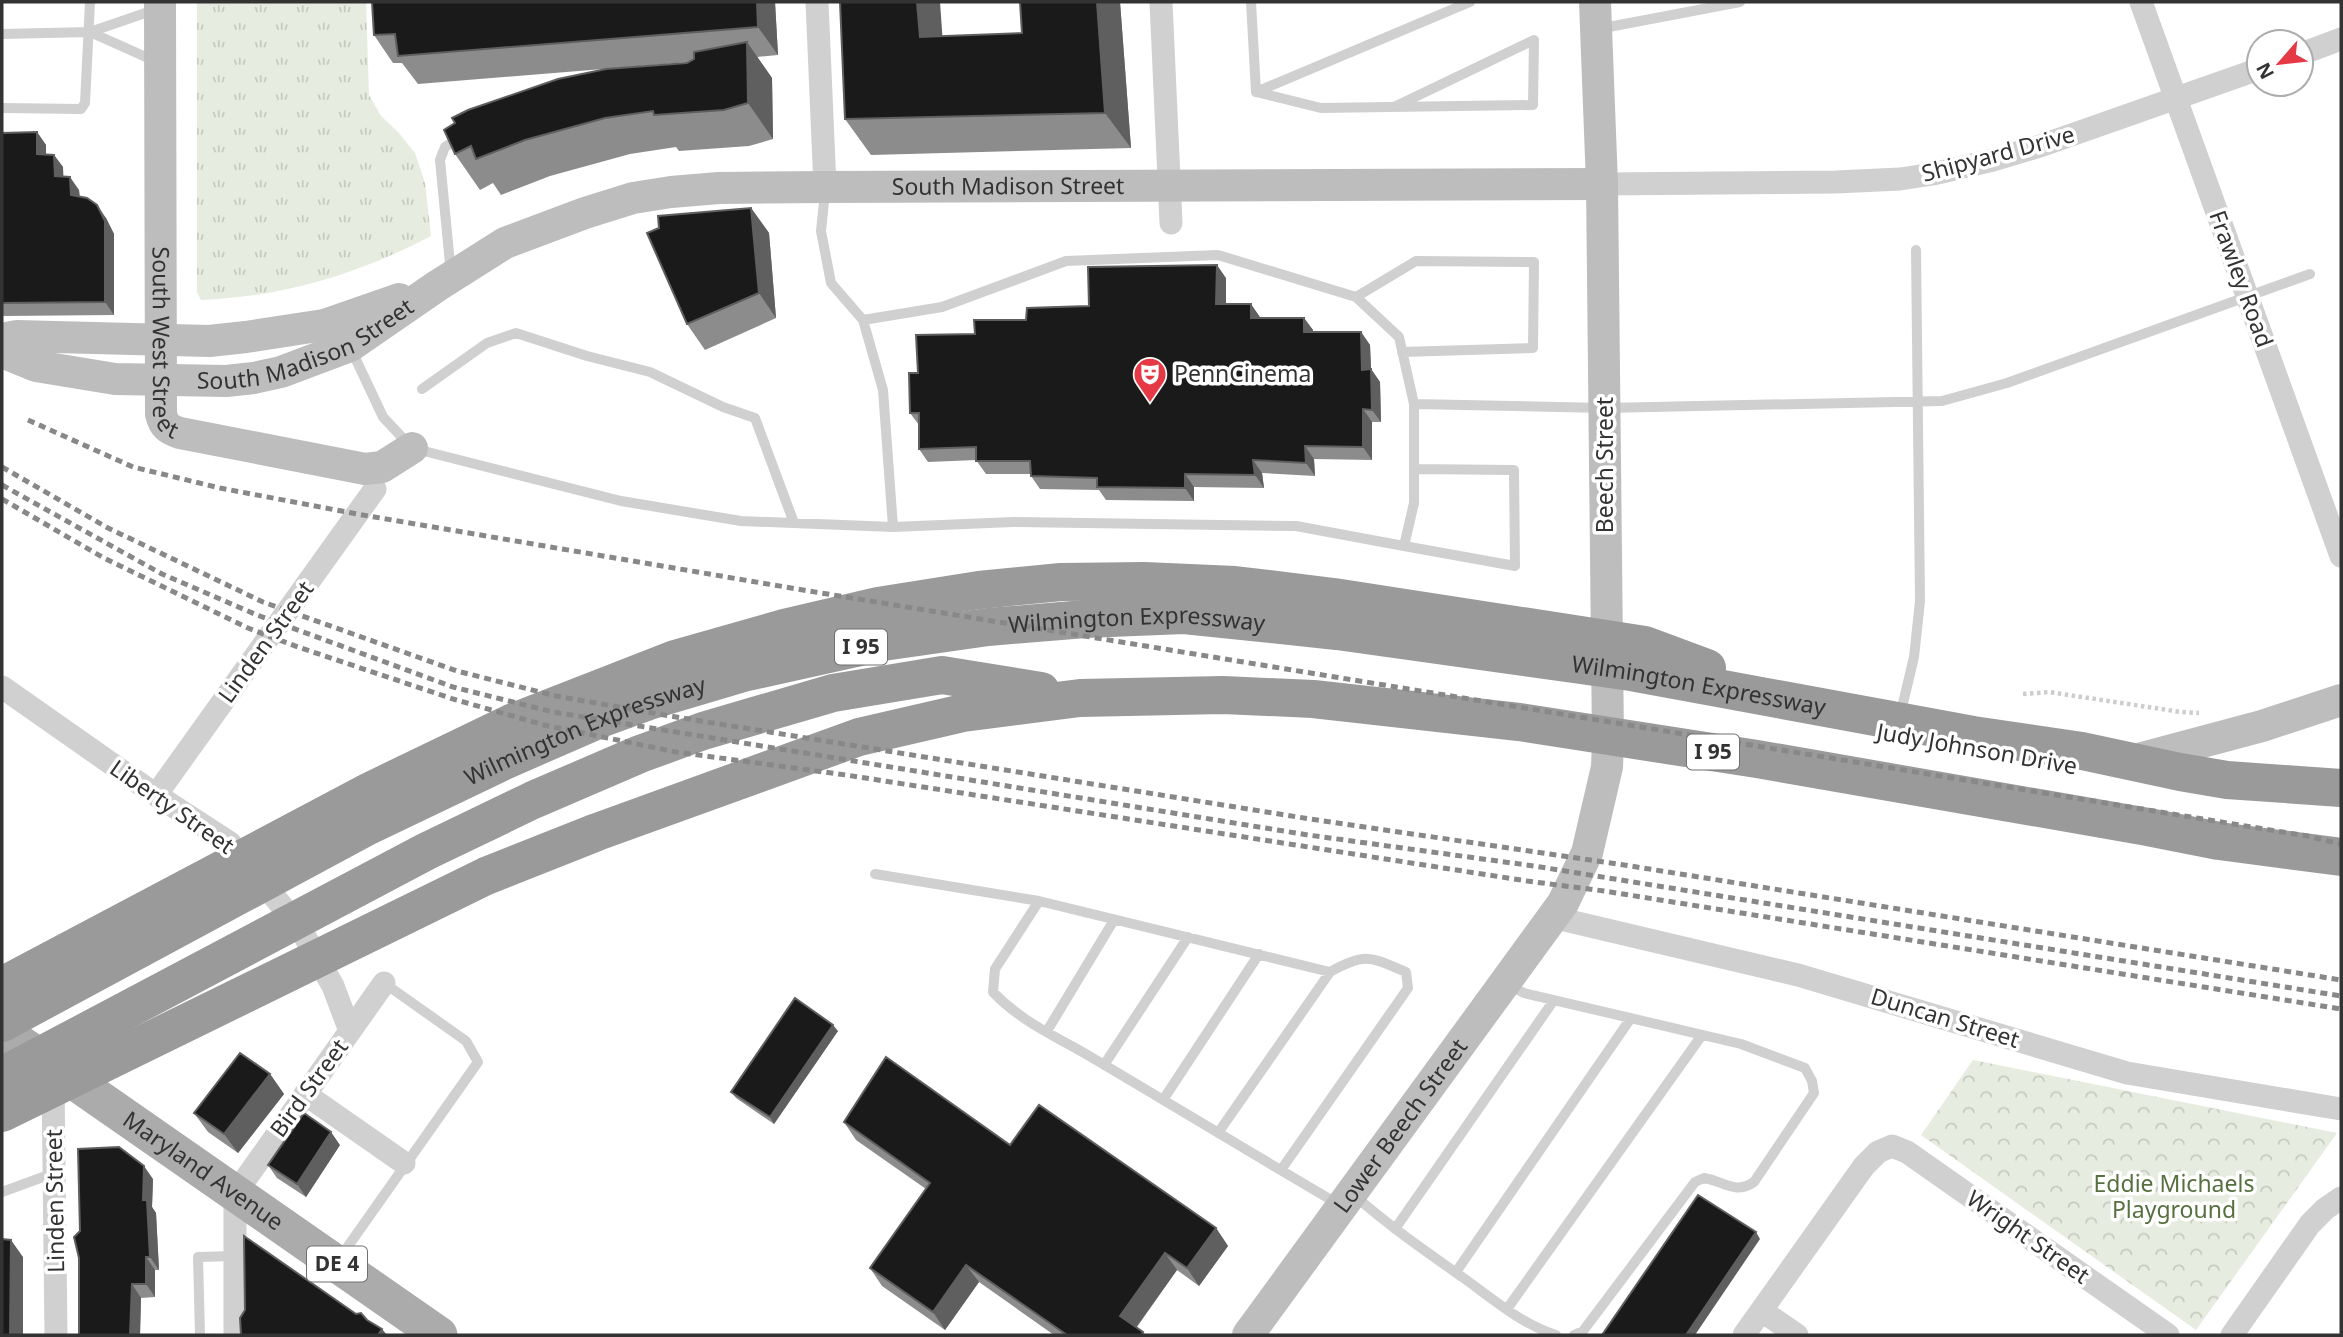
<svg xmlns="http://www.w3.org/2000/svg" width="2343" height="1337" font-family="'Noto Sans',sans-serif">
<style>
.grass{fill:url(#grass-tufts)}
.park{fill:url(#park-crowns)}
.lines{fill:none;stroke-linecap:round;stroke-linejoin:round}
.path{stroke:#cdcdcd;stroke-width:4.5;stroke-dasharray:3.5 3.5;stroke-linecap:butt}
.lane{stroke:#d0d0d0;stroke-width:10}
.street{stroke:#d0d0d0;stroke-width:23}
.secondary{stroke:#bdbdbd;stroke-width:32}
.primary{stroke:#ababab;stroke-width:37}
.highway{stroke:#9a9a9a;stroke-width:38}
.rail{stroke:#888;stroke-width:5;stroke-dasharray:7 5;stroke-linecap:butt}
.wall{fill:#8c8c8c}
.shaded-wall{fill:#5f5f5f}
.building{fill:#1a1a1a;stroke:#5f5f5f;stroke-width:2}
.labels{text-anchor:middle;stroke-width:7;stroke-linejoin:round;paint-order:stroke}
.shield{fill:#fff;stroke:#707070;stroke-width:2}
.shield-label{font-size:21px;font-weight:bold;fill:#333}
.street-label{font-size:23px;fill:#333;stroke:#fff}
.poi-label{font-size:23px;fill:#333;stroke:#fff;text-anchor:start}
.park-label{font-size:23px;fill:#56703f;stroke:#fff}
</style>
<defs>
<pattern id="grass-tufts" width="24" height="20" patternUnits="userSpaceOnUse" patternTransform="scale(1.75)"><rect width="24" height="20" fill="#e6ecdf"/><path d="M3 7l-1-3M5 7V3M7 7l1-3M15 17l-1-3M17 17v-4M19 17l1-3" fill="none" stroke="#c6cbc0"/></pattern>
<pattern id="park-crowns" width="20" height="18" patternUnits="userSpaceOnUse" patternTransform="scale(1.75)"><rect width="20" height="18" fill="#e6ecdf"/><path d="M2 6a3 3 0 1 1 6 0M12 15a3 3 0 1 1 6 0" fill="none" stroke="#c6cbc0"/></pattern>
</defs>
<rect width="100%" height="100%" fill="#fff"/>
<path class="grass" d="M197,2H366L369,95L381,116L398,132L415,153L425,183L431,236C359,274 282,297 201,300L197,292Z"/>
<path class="park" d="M1973,1060L2337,1133L2196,1330L1921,1135Z"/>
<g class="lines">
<path class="path" d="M2023,694L2049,692L2181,712L2199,713"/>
<path class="lane" d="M1251,2L1256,92L1321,108L1533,105L1534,40L1394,107
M1598,29L1740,2
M90,32L157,62
M2,34L90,32L157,9
M1256,92L1470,2
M2,108L81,109L85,103L90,2
M825,192L821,231L831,283L863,320L942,307L1066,261L1218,255L1356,297L1399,337L1414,404
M451,274L440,160L445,147L462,136
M1356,297L1416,261L1534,262L1533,348L1402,352
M863,320L883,390L893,527
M351,349L383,417L412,448L621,501L741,521L893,527L1013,522L1296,526L1404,546L1414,503V404L1605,408L1942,401L2007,383L2310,274
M422,389L487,343L516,333L587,356L650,372L723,407L755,418L794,523
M1404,546L1515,566L1514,470L1414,469
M1900,716L1914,657L1920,601L1916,250
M875,874L1039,901
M1507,984L1524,993L1741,1044L1805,1068L1812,1081L1814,1093L1754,1182C1735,1195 1724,1181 1704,1178L1695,1182L1583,1331L1574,1335
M1047,1031L1114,920
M1104,1065L1188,937
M1163,1100L1259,954
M1218,1133L1330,972
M1281,1170L1408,988L1406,972C1370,957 1366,952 1330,972L1039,901L995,969L993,992C1020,1021 1057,1037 1091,1057C1174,1106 1256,1156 1340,1205
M2,1192L54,1173
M1354,1195C1389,1226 1427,1252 1465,1279C1494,1300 1523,1325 1556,1335
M1395,1229L1554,1000
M339,1259L478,1062L466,1041L384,983
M1456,1272L1631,1018
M1507,1309L1702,1035
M200,1335L198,1257L235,1256"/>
<path class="street" d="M817,2L825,187
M1161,2L1171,223
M2141,2L2341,556
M2301,54L2341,39
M1602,184L1836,182L1900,179L1933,174L1993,160L2040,146L2259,69
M2,687L156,795L230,843L300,928L333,986L350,1031
M156,795L375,489
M1552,917L1798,975L2127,1073L2341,1109
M53,1080L56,1335
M305,1094L404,1163
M1762,1311L1797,1335
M235,1335V1194L384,983
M1744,1335L1864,1166L1878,1152L1892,1146L1907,1152L2168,1335
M2232,1335L2310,1224L2325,1209L2341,1198"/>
<g class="secondary">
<path id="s1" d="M160,2L161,414C164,426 168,429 180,433L365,469L382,467L412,448"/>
<path d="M2,339L17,336L209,341L246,337L324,325L399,299"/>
<path id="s2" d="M2,352L36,366L115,379L226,381L254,378L281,372L350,346L437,286L505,243L585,213L633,198L671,192L719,188L825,187L1602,184"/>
<path d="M2131,761L2262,726L2341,700"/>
<path id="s3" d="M1248,1335L1563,903L1587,853L1607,767L1608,741L1602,184L1595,2"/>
</g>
<path class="primary" id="s4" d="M2,1031L439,1335"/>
<g class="highway">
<path d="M2,986L370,791L511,723L675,659L784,628L878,606L979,590L1061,582L1144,581L1235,585L1334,597L1645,645L1707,668"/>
<path id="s5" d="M2,1023L368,826L506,760L600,719L652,700L743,673L883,642L988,627L1085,619L1184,615L1337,631L1631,672L1973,735L2082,751L2180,772L2227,780L2341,788"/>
<path d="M2,1076L427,851L533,800L640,754L703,731L833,693L942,675L1041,691"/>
<path d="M2,1113L486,876L597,832L859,737L963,713L1080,698L1223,695L1313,699L1519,722L1757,759L2148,827L2219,841L2341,857"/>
</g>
<path class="rail" d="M28,420L133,467L220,488L357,514L803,590L2307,836L2341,844
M2,467L108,528L263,602L457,671L556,696L676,717L1310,819L1618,864L2341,980
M2,485L162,574L257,615L453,687L553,712L1308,835L1534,866L2341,996
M2,499L104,558L248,628L298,647L453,699L544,725L676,752L846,775L1527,881L1604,891L2341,1009"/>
</g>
<path class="wall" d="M775,2L778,55L757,57L772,78L773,139L749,146L679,151L676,147L630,154L550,176L501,195L493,183L480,190L455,154L444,130L689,62L418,84L402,63H393L374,35Z
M1120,2L1131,148L871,155L845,119L942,36L1022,33Z
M37,132L46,145V154L54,155L63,167V177L79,190L80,197L106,218L114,234V315L2,316V133Z
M751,208L769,233L776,318L705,350L687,324Z
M1226,278V304L1260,318H1304L1313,330V332H1361L1370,345L1371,369L1380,382L1381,422H1372V460L1314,459L1315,476L1262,473L1264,488L1194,487V501L1106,500L1099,490L1040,489L1031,476V474H986L976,460L928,462L919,449V425L910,413L918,373L975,334L1026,320Z
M838,1031L774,1124L736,1098L731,1092Z
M270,1074L284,1094L238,1153L208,1132L194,1113Z
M844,1122L1010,1145L1216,1228L1228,1246L1199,1286L1177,1270L1137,1327L1143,1332L1146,1335H1054L979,1282L945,1330L882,1286L870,1268L926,1189L856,1140Z
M340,1145L306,1197L277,1178L268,1165Z
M153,1179L152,1207L156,1213L159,1270H155V1297L141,1298L140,1335H79Z"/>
<path class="shaded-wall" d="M757,2H775L778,55L758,27Z
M917,2H940L945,73L920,37Z
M1097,2H1120L1131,148L1105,113Z
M747,42L772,78L773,139L748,103Z
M37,132L46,145V167L37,154Z
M54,155L63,167L64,189L55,176Z
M70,177L79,190L80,208L71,195Z
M97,205L106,218L114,234V315L105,302Z
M751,208L769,233L776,318L759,293Z
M1217,265L1226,278V317L1216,304Z
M1251,304L1260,317V331L1251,318Z
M1304,318L1313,330V345L1304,332Z
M1361,332L1370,345L1371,369L1380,382L1381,422L1372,410L1362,370Z
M1363,409L1372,422V460L1363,447Z
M1305,446L1314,459L1315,476L1306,463Z
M1253,460L1262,473L1264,488L1255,475Z
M1185,474L1194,487V501L1185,488Z
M833,1025L838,1031L774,1124L770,1117Z
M270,1074L284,1094L238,1153L224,1134Z
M331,1132L340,1145L306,1197L297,1184Z
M144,1166L153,1179L152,1207L156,1213L159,1270L150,1257L143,1200Z
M1216,1228L1228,1246L1199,1286L1187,1268Z
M1756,1232L1760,1239L1695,1335H1686Z
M11,1240L23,1257V1335H10Z
M1165,1253L1177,1270L1132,1333L1120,1316Z
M146,1257L155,1270V1297L146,1284Z
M966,1265L979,1282L945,1330L933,1312Z
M132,1284L141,1298L140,1335H130Z
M382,1329L387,1335H378Z"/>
<path class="building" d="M372,2H757L758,27L398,56L395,34L374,35Z
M840,2H917L920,37L1022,33L1020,2H1097L1105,113L845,119Z
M747,42L748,103L724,110L654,115L653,111L605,118L525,140L476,159L471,146L455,154L444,130L455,123L452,118L468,110L558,79L606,69L687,63L694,59V52Z
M37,132V154L54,155L55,176L70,177L71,195L87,198L97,205L105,221V302L2,303V133Z
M751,208L759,293L687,324L647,233L659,228L658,216Z
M1217,265L1216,304H1251V318H1304V332H1361L1362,370L1371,369L1372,410L1363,409V447L1305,446L1306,463L1253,460L1255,475L1185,474V488L1097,487V478L1031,476L1030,461H976V447L919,449V413H910L909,373H918L916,335L975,334L974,320H1026L1027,308L1089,306L1088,267Z
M795,998L833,1025L770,1117L731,1092Z
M240,1053L270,1074L224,1134L194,1113Z
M886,1057L1010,1145L1039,1105L1216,1228L1187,1268L1165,1253L1120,1316L1143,1332L1141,1335H1067L966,1265L933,1312L870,1268L930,1183L844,1122Z
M304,1113L331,1132L297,1184L268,1165Z
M119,1147L144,1166L143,1200H147L150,1257H146V1284H132L130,1335H79V1258L74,1237L80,1231L78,1149Z
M1698,1195L1756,1232L1686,1335H1602Z
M244,1236L356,1314L361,1313L367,1320L382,1329L378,1335H241L240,1318L245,1310Z
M2,1239L11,1240L10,1335H2Z"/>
<defs>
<symbol id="theatre-pin" viewBox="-11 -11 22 30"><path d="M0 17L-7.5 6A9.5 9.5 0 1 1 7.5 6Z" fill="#e63946" stroke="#fff"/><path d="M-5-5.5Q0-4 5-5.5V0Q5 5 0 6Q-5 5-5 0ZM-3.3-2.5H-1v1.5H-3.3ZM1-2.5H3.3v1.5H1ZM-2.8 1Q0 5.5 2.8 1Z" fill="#fff"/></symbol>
</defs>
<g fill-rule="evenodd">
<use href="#theatre-pin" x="1131" y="355" width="38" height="52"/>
</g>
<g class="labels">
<g class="shield">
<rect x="835" y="629.5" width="52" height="35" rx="5"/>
<rect x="1687" y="734.5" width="52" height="35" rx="5"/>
<rect x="307" y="1246.5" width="60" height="35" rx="5"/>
</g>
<g class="shield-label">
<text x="861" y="654">I 95</text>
<text x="1713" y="759">I 95</text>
<text x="337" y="1271">DE 4</text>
</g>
<g class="street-label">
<text transform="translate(1998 154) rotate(-15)" y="8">Shipyard Drive</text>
<text dy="8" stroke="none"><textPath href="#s2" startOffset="1055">South Madison Street</textPath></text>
<text transform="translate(2241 279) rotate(70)" y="8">Frawley Road</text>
<text dy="8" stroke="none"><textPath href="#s1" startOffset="341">South West Street</textPath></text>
<text dy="8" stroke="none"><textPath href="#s2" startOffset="315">South Madison Street</textPath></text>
<text transform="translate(1605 465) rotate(-90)" y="8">Beech Street</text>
<text dy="8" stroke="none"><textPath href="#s5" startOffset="1220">Wilmington Expressway</textPath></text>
<text transform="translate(266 642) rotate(-54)" y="8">Linden Street</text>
<text dy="8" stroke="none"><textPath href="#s5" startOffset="1787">Wilmington Expressway</textPath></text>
<text dy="8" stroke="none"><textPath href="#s5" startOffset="653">Wilmington Expressway</textPath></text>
<text transform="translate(1977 749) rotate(10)" y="8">Judy Johnson Drive</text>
<text transform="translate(172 807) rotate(35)" y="8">Liberty Street</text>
<text transform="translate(1945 1018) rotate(17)" y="8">Duncan Street</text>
<text transform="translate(309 1088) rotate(-54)" y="8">Bird Street</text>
<text dy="8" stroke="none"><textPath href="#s3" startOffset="259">Lower Beech Street</textPath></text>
<text dy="8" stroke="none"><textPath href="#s4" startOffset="245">Maryland Avenue</textPath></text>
<text transform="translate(55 1201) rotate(-91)" y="8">Linden Street</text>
<text transform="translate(2028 1237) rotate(35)" y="8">Wright Street</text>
</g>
<g class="poi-label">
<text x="1174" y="382">PennCinema</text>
</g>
<g class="park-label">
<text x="2174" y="1192">Eddie Michaels<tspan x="2174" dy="26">Playground</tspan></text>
</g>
</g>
<rect width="2343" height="1337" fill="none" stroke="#333333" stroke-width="7"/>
<g transform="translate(2280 63) rotate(242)"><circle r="33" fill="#ffffff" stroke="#adadad" stroke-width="2"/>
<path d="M0-5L12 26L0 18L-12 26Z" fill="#e63946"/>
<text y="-10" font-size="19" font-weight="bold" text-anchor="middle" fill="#333333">N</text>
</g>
</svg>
